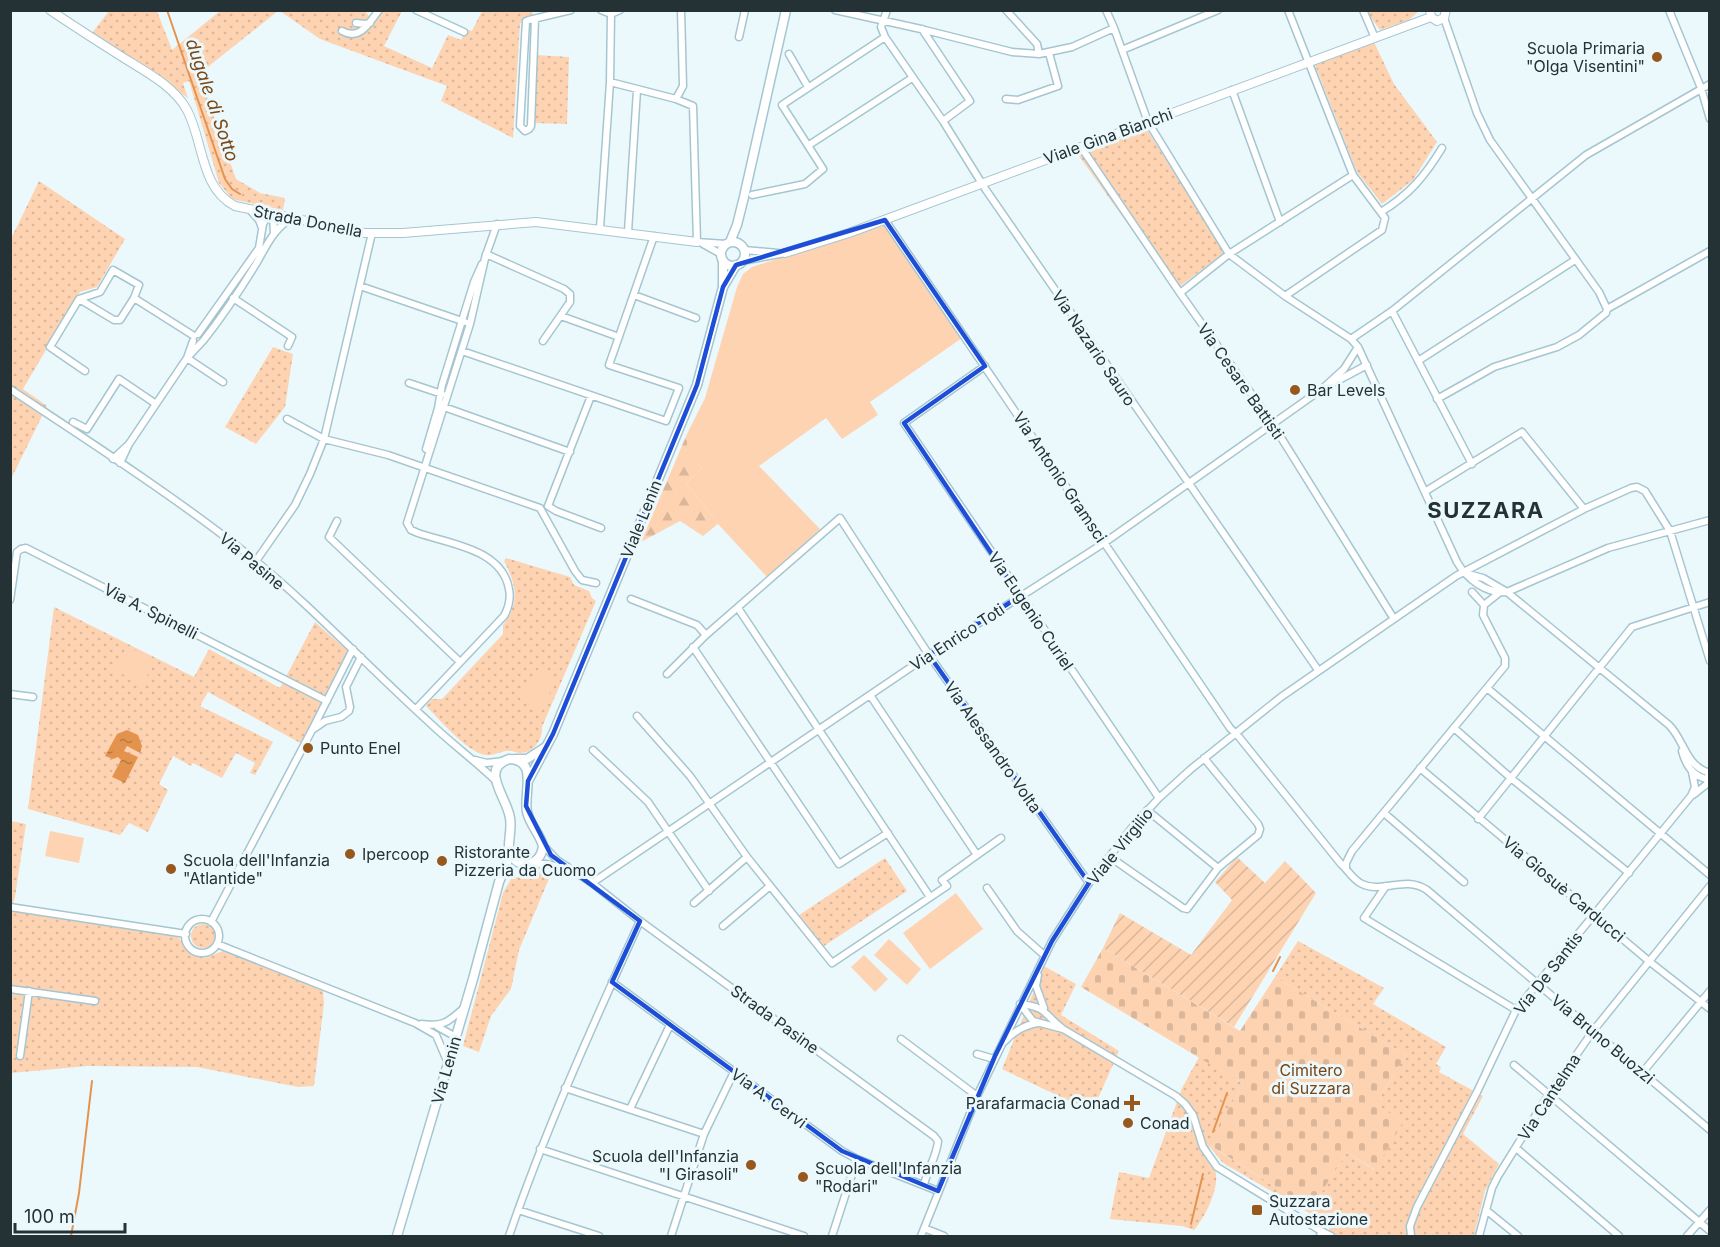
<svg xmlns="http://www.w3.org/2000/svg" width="1720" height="1247" font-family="Inter,sans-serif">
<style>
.grass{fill:url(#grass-dots)}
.forest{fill:url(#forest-firs)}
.cemetery{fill:url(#cemetery-stones)}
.garden{fill:url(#garden-furrows)}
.pitch{fill:#fed3b2}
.water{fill:url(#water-ripples)}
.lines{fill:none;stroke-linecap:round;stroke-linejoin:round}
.stream{stroke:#e4934e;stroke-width:2}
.minor-casing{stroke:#a5c6d1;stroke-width:9}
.tertiary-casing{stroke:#a5c6d1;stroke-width:10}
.secondary-casing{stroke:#a5c6d1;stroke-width:11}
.minor{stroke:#fff;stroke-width:6}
.tertiary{stroke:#fff;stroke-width:8}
.secondary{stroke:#fff;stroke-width:8}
.marked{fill:none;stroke:#1d4ed8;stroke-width:4.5;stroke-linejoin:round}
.poi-dot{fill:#96581d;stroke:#ebf9fd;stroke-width:2}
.labels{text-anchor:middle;stroke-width:6;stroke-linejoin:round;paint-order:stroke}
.poi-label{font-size:16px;fill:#243135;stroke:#ebf9fd;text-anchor:start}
.street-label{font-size:16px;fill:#243135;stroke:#ebf9fd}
.park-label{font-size:16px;fill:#7b4614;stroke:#ebf9fd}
.water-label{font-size:18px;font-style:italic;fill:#7c4714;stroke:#ebf9fd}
.district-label{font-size:22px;font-weight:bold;letter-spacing:1.5px;fill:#243135;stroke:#ebf9fd}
</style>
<defs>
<pattern id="grass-dots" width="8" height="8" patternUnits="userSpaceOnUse" patternTransform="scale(1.5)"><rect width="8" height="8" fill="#fed3b2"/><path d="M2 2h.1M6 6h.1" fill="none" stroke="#dab69a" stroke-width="1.8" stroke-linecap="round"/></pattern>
<pattern id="forest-firs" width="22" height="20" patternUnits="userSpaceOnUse" patternTransform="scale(1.5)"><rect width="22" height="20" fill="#fed3b2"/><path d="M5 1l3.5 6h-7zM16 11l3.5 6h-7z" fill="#dab69a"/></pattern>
<pattern id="cemetery-stones" width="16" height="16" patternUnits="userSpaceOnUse" patternTransform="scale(1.5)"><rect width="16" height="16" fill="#fed3b2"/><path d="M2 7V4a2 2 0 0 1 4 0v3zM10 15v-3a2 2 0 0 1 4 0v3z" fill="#dab69a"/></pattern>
<pattern id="garden-furrows" width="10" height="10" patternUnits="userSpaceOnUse" patternTransform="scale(1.5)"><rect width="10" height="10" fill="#fed3b2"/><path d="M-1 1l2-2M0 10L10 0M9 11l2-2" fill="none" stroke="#dab69a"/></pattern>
<pattern id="water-ripples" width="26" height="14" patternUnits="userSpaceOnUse" patternTransform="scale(1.5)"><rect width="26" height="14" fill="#e4934e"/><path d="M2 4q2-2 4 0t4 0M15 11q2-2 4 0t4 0" fill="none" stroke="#b97942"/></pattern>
</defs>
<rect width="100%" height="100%" fill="#ebf9fd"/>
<path class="grass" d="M109,11H157L172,50L220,11H278L199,74L236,179L260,193L285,198L283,210L232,199L219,183L189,81L183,83L188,98L92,33Z
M280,11H365L370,17L376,11H402L384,46L432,68L448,35L461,40L466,29L472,31L482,11H532L533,14L523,18L520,24L513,138L441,101L447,86L320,39Z
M1366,11H1419L1409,20L1380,30Z
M1373,40L1394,84L1437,142L1413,180L1382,204L1357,172L1313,60Z
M536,55L569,57L567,124L533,123Z
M1146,128L1225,252L1175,290L1079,156Z
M39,181L125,239L97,287L80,292L23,389L47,406L11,479L10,241Z
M273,347L293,354L285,407L256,444L225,427Z
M506,558L570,577L574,585L589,591L592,598L596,601L542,727C543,739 534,753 520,753C515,753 512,750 506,751C496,753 489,758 479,753C461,745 440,720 426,706L432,699H442L503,634V625C520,603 517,585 504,561Z
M54,607L194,677L209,649L280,688L315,622L349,652L302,744L208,692L200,706L273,742L255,775L250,773L255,763L236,753L222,778L193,763L191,766L173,756L159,784L168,790L148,832L129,823L120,835L28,809Z
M11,821L26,824L15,897L11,911L120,925L178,937L193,955L205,958L228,949L323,991L324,1003L314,1086L298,1087L197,1067L88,1066L11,1073Z
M885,858L907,891L824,946L799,915Z
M535,872L551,874L519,950L511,989L491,1016L479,1052L463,1046L503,893L511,879Z
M191 936a12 12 0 1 1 24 0a12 12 0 1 1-24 0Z
M1298,941L1384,988L1373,1004L1446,1047L1436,1064L1441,1067L1439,1072L1483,1096L1463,1134L1499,1164L1485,1191L1474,1236H1328L1330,1225L1223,1163L1209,1146C1211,1155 1215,1164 1216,1174C1218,1191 1205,1217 1194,1230L1182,1226L1110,1219L1119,1172L1149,1178L1182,1088L1199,1057L1243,1084L1209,1145L1311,1209L1347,1152L1374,1170L1376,1104L1406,1055L1275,977Z
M1044,966L1076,984L1061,1015L1119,1051L1092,1112L1002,1069Z"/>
<path class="forest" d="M687,434L688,453L702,468L686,483L718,524L703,536L680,521L641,542Z"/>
<path class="cemetery" d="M1103,948L1240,1031L1275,977L1406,1055L1376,1104L1403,1122L1375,1170L1347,1152L1311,1209L1208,1144L1243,1084L1081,987Z"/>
<path class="garden" d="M1237,857L1265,883L1285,861L1316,893L1234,1027L1103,948L1120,913L1191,955L1232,900L1215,882Z"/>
<path class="pitch" d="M886,225L962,338L870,402L878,415L842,439L826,418L759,466L820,529L768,578L718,524L686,483L702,468L687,453V434L705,398L737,287L743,274L752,267Z
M127,646L155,661L142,685L115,670Z
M538,669L557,681L539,711L520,699Z
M50,831L84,838L79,863L45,856Z
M956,893L983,929L930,969L903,933Z
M889,939L921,969L907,985L874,955Z
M864,955L888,979L875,992L851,967Z"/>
<path class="water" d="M127,730L138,735L142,746L140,753L127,746L124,751L138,757L125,783L112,777L121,760L118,757L113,759L105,756L117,734Z"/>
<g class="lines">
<path class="stream" d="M167,10L225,179L232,189L240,194
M10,169V173
M1273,971L1280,957
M1213,1132L1227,1093
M1191,1224L1203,1174
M71,1236L79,1193L92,1081"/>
<defs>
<path id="minor" d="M416,10L464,32
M601,10L611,14L620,10
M835,10L921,29L1012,52L1039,54L1072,47L1114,28
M887,10L881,27L885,37L943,121L986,190L1318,670
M1006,10L1037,44L1039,54
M1106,10L1114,28L1148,122L1229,254L1285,296L1351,339L1358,347L1457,562C1467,579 1486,594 1507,592L1608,548L1710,520
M1363,10L1375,38
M1669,10L1701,88L1710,119
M535,19L531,126L529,129L525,131L520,126L526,21L529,20L571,10
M356,23L365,24L370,23
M922,29L970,101L943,121
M342,31C360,41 369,23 379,10
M739,37L745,10
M1122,50L1218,10
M789,54L808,87
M610,82L676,99L693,106L697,242
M1232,90L1280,222
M676,99L683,86L681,10
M1006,99L1018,100L1058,86L1049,53
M809,145L912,78
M1081,147L1180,293L1272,423L1394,619
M752,195L805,184L823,169L782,105L885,37
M250,210L259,220L262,228
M1381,212C1409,195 1425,176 1442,148
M273,214L274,234
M885,220L1230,728L1239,737L1341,864C1348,870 1353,880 1362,884C1383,894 1404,875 1427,890L1710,1130
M600,228L610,82L611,14
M628,232L637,90
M697,242L726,244
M703,244L721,254
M744,250L778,253
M486,254L564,289L570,294V302L543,341
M486,255L497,224
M742,261L785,253
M360,286L465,322
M1180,293L1229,254L1353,175
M634,295L696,318
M1285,296L1382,230L1385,218L1353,175L1288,10
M134,298L120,320H114L79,299L100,292L113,270L139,285L134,298L194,336
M233,298L292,337L288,346
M79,299L50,347L85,371
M1607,309L1710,251
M1392,311L1472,464
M561,316L619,337
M198,334L259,248L263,224L270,213
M1351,339L1392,311L1586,155L1710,84
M193,341L187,358L201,343
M203,341C222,317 240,290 256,264C266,247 274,227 293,218
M1358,347L1344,369L1322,389L1367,365
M462,351L666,421L679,388L609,365L654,236
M1418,361L1575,260
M985,366L904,423L1159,798
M409,383L442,394
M10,389C90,442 171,494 246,553C311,605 368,667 430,723C451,743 474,760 495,780
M1437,399L1494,367L1557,347L1579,335L1606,313L1607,309L1599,292L1490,140L1477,113L1444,18
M444,407L570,452
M287,419L324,439L388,455L540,508L575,571L582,580L596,583
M73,422L87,429L119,379L156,404
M129,444L187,358L223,382
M426,449L438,408L442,385L474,282L482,264
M113,459L129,444L120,463
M1426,491L1522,432L1584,509
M548,506L591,396
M548,506L556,511L601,528
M337,521L329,537L460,662
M256,561L295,505L310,474L324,439L372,233
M1464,573L1483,578L1507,592L1669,725C1685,741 1685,766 1710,773
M1472,592L1484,605
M631,599L697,625L706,635
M10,600L17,552L21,549L26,548L327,701
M1484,605L1499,593
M738,608L930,897
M693,647L839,864L888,833
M353,649L312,730L325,721L341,717L349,711L350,707L346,687L361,657
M667,674L706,635L840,518L929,655L1089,883
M1487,688L1710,875
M10,694L33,697
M416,709L504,616C509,607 511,599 509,589C502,549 450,544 418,533L411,530L407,523L470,324L486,254
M637,716L690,776L747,857L832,963L947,886L942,880L977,855L870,695
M1454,728L1512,779L1629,873
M593,750L648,802L709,891
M1682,751C1686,766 1693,777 1710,780
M475,760L487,763L503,761
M1420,768L1650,962L1710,1009
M1693,795L1707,784L1708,776
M1147,810L1218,868
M1384,813L1464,882
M1478,819L1632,627L1710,602
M543,845L557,860L592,883L640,921L934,1136L938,1141C937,1156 927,1170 924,1185
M977,855L1001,838
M1110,857L1183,908L1187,909L1218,868L1258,835L1260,829L1258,824L1204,758
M532,864H546L566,869
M1346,869V863L1352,851L1505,666V658L1483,615L1484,605
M592,883L929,655L1104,543L1322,389
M1386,886L1364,918L1516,1010
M987,888L1017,931L1044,955
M694,903L747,857
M10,907L186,934
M185 936a17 17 0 1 1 34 0a17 17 0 1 1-34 0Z
M211,922L312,730
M723,926L770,886
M217,944L415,1023L436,1035L448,1063
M1038,975L1036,986L1044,1008
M612,982L842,1151L857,1159L938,1191
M10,989L95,1001
M421,1024C444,1027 448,1022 464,1008
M438,1027L456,1037
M1063,1029L1033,1021L1020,1004C1048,1007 1043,1014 1063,1029L1176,1096L1185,1104L1193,1115L1203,1147L1217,1167L1321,1231
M901,1039L977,1096
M1004,1042C1014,1031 1024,1025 1038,1023
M977,1054L994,1059
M20,1056L29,991
M1514,1065L1710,1231
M1642,1073L1710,991
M565,1088L704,1134
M630,1109L670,1025
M1516,1148L1619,1236
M540,1149L804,1236
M518,1210L599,1236
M1486,1210L1518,1236
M924,1228L944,1236
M509,1236C546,1128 593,1025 640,921
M671,1236L704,1134L734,1072
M832,1236L857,1159
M921,1236L977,1096L1052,941L1089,883L1134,825L1159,798L1191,769L1281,697L1456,576L1584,509L1631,488L1637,487L1645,491L1670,531L1710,661
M1320,1236L1321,1231L1331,1236
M1411,1236L1410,1226L1417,1207L1477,1092L1516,1010L1691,796L1695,787L1692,772
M1479,1236L1492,1188L1498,1176L1549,1094L1593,1031L1710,886
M1687,1236L1710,1210"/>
<path id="tertiary" d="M50,10C72,25 94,39 116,53C140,69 173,84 187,110C204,142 200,188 235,206L364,233H403L536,222L697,242
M1430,10L1431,17L1437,21L1444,18L1446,10
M785,253L849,233L1431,17"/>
<path id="secondary" d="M730,242L737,225L744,197L786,10
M721 254a12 12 0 1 1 24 0a12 12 0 1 1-24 0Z
M723,287L736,265
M509,759C539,759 523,794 527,812C530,825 540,834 543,846C541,867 517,871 509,852C508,840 512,829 510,818C507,797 479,769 509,759Z
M515,759H527L544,748
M528,781L553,734L697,385L723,287V261
M397,1236L473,979L499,882L507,863L509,846"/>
</defs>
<use href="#minor" class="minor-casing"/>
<use href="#tertiary" class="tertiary-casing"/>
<use href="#secondary" class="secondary-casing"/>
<use href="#minor" class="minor"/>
<use href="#tertiary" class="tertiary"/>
<use href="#secondary" class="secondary"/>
</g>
<path class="marked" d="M885,220L985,366L904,423L1020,596L929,655L1089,883L1052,941L995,1056L938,1191L842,1151L612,982L640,921L551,855L526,806L528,781L553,734L697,385L723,287L736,265Z"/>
<g class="poi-dot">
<circle cx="1657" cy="57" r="6"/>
<circle cx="1295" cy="390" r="6"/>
<circle cx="308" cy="748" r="6"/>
<circle cx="350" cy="854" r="6"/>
<circle cx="442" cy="861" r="6"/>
<circle cx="171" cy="869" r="6"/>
<path d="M1129 1094h6v6h6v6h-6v6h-6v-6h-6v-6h6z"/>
<circle cx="1128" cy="1123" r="6"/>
<circle cx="751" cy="1165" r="6"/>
<circle cx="803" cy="1177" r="6"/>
<rect x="1251" y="1204" width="12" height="12" rx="3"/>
</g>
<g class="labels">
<g class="poi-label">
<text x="1645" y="54" text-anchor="end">Scuola Primaria<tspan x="1645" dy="18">"Olga Visentini"</tspan></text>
<text x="1307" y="396">Bar Levels</text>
<text x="320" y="754">Punto Enel</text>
<text x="454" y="858">Ristorante<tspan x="454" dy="18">Pizzeria da Cuomo</tspan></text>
<text x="362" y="860">Ipercoop</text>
<text x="183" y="866">Scuola dell'Infanzia<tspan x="183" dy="18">"Atlantide"</tspan></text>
<text x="1120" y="1109" text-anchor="end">Parafarmacia Conad</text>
<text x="1140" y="1129">Conad</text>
<text x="739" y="1162" text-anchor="end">Scuola dell'Infanzia<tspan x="739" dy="18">"I Girasoli"</tspan></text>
<text x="815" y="1174">Scuola dell'Infanzia<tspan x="815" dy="18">"Rodari"</tspan></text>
<text x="1269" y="1207">Suzzara<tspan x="1269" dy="18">Autostazione</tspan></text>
</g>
<g class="street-label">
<text transform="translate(1108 136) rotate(-20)" y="6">Viale Gina Bianchi</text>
<text transform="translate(308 221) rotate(11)" y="6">Strada Donella</text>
<text transform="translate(1094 348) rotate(56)" y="6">Via Nazario Sauro</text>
<text transform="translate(1241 381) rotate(55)" y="6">Via Cesare Battisti</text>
<text transform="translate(1060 477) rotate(56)" y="6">Via Antonio Gramsci</text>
<text transform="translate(641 519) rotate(-68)" y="6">Viale Lenin</text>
<text transform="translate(252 561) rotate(40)" y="6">Via Pasine</text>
<text transform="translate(151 611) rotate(27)" y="6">Via A. Spinelli</text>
<text transform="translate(1031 611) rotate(56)" y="6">Via Eugenio Curiel</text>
<text transform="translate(957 637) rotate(-33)" y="6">Via Enrico Toti</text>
<text transform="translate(993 747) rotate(55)" y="6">Via Alessandro Volta</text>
<text transform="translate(1120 846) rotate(-51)" y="6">Viale Virgilio</text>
<text transform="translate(1564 889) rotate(40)" y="6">Via Giosuè Carducci</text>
<text transform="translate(1548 973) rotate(-52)" y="6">Via De Santis</text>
<text transform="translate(775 1019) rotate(36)" y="6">Strada Pasine</text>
<text transform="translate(1603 1039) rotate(40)" y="6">Via Bruno Buozzi</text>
<text transform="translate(446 1070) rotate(-74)" y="6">Via Lenin</text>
<text transform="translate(1549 1097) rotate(-57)" y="6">Via Cantelma</text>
<text transform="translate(769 1098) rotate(36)" y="6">Via A. Cervi</text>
</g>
<g class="park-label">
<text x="1311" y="1076">Cimitero<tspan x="1311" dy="18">di Suzzara</tspan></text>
</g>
<g class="water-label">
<text transform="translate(212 100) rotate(71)" y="6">dugale di Sotto</text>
</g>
<g class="district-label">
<text x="1486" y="518">SUZZARA</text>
</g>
</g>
<rect width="1720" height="1247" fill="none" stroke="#243135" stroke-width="24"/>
<path d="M15 1223v9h110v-9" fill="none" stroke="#243135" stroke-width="3"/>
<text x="24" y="1223" font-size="18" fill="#243135" stroke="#ebf9fd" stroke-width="4.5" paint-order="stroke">100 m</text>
</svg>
